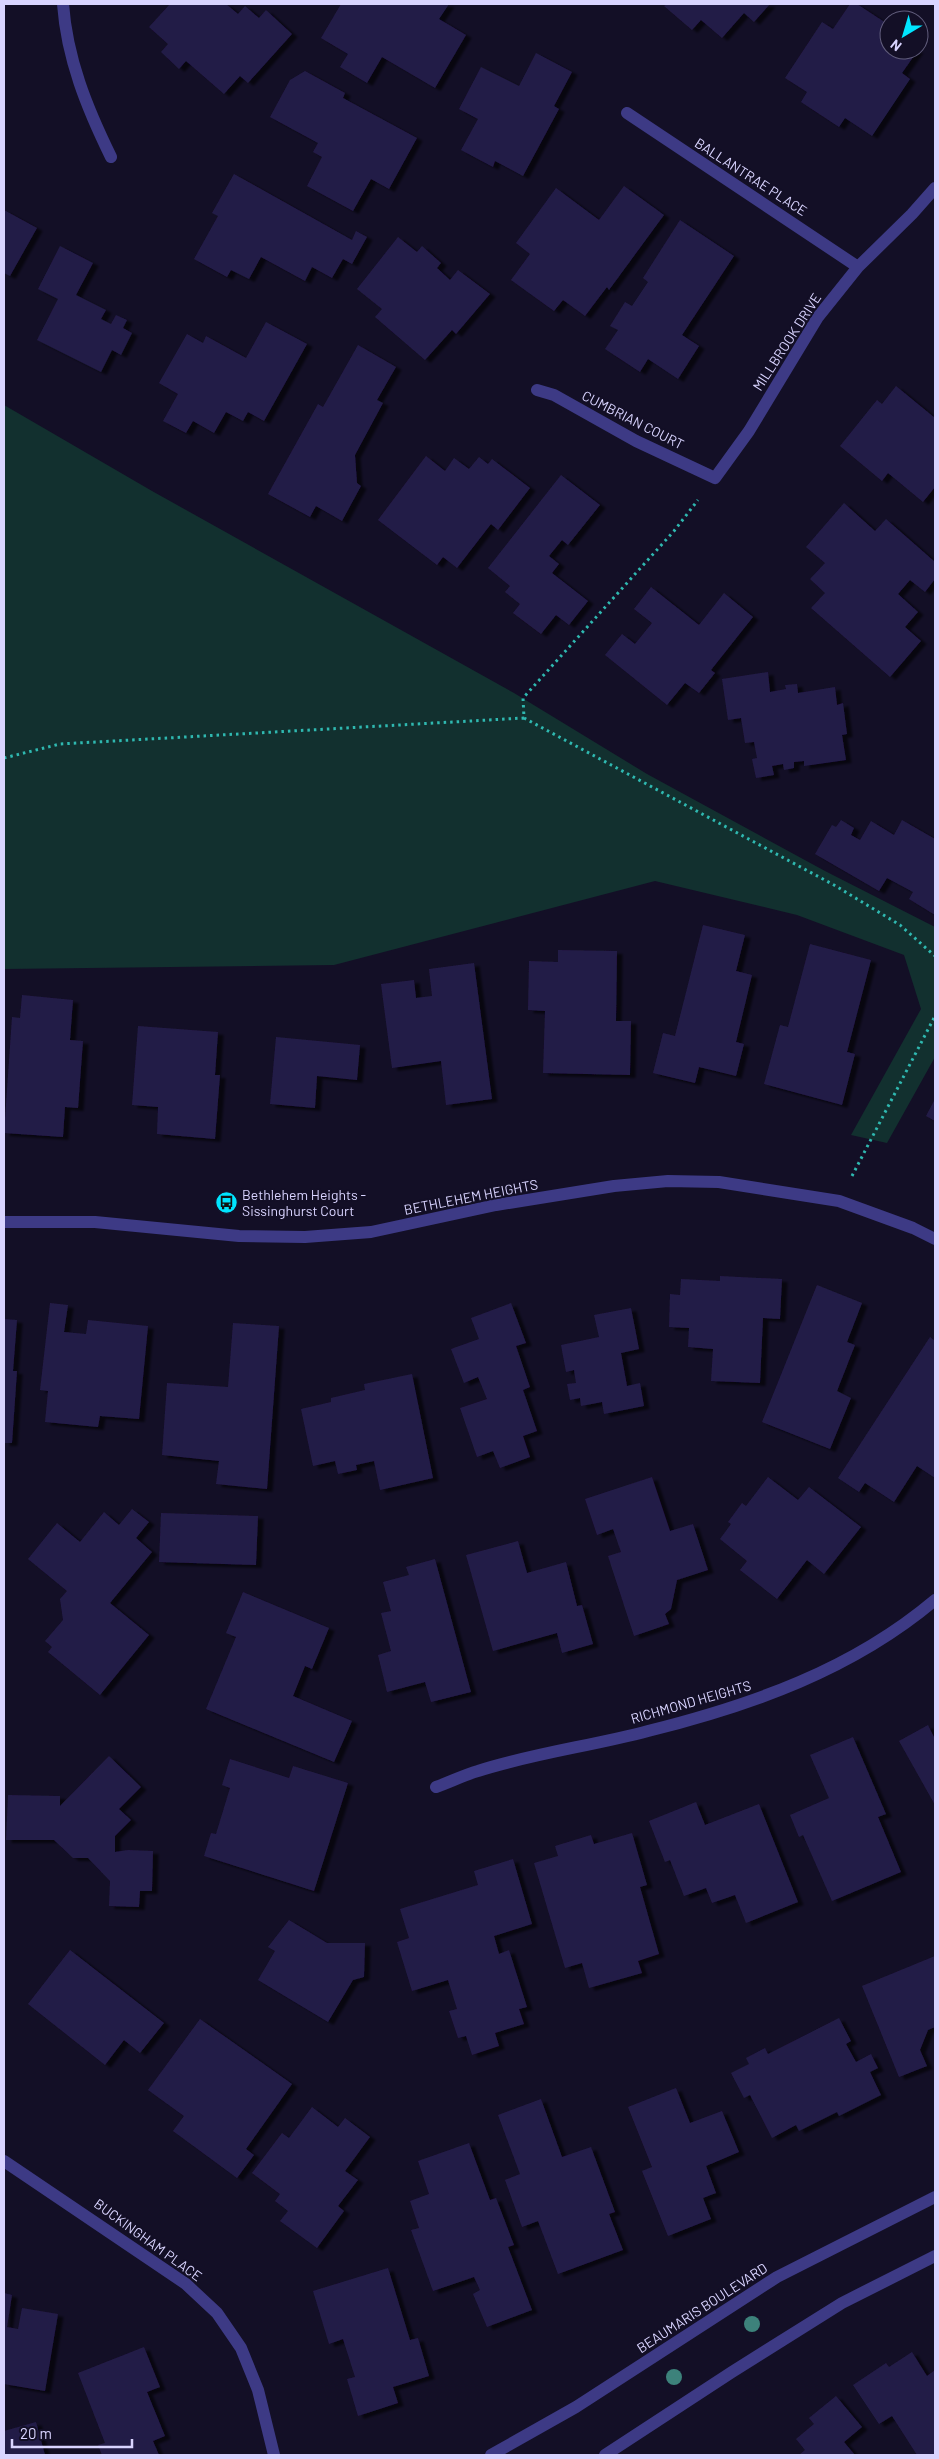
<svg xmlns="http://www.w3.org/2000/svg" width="939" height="2459" font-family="Barlow,sans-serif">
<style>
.green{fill:#12302f}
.building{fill:#241b47;filter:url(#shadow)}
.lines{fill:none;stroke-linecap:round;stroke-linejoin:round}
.path{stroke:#2fb8b0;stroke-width:3;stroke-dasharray:2.5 4;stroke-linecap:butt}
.minor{stroke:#3d3a85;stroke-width:12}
.tree{fill:#3d827b}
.labels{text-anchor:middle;stroke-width:4;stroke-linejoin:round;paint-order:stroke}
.street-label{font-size:14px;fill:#d9d4ff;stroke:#130f26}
.poi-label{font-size:14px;fill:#d9d4ff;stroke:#130f26;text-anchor:start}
</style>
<defs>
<filter id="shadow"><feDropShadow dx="5.5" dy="3" stdDeviation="1" flood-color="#0009"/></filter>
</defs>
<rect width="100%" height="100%" fill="#130f26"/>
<path class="green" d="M4,405L152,491L514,693L647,774L825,871L935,927V1057L887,1143L851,1135L921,1009L904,955L797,915L655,881L334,965L4,969Z"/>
<path class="building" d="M170,4L210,5L226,4L238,14L245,6L259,18L266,10L292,34L248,83L240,76L224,94L186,61L179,69L161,52L168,44L149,27Z
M341,4H449L439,19L466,35L435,88L382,57L367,83L340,67L348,54L321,38Z
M667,4H770L754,22L744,13L722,38L701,20L692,30L664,6Z
M850,4H857L889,25V50H918L902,73L910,79L872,136L845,118L839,127L801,102L807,92L785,78L822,22L833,29Z
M536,53L572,72L554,106L559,109L523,176L495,161L493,167L461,150L478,119L459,109L481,67L519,86Z
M305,71L345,93L343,98L417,138L389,189L371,179L353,211L307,186L322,157L313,152L318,143L270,117L290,80Z
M234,174L352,240L356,231L367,237L352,264L343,259L332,278L312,267L305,281L261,257L249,279L231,270L227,277L194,259L218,216L212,213Z
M624,186L664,215L609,290L607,287L585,316L563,300L554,311L511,280L530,254L516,243L556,188L599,220Z
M4,210L37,228L10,276L4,273Z
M680,220L734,256L682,335L699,346L678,379L648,359L640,372L605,349L618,330L610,326L625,302L632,306L648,282L643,278Z
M398,237L417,252L422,246L441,263L437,268L450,280L458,270L490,294L456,334L452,330L425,360L375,317L382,309L357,289Z
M60,246L93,263L76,295L106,310L101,319L111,324L116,315L127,320L123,328L132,333L121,355L112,350L101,372L37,340L58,299L38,289Z
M266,322L307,344L264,421L248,412L243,421L226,412L214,433L193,421L186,433L163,421L178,394L159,383L187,334L203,343L206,336L246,358Z
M358,345L396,367L377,400L383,403L355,455L357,483L361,486L342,521L316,506L310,517L268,494L318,404L323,407Z
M896,386L935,418V487L923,502L888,473L882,481L840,446L877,400L882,404Z
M426,456L445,471L454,458L469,469L479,457L488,464L492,459L530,488L498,530L491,524L457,568L443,557L437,565L378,520Z
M561,475L600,505L568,545L562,540L549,556L559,564L552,573L588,601L569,625L556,615L541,634L513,613L520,604L505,592L510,586L488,568Z
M844,503L875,531L886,519L935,562V579L925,592L910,580L898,594L918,612L905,627L921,641L890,677L811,608L825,593L810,579L825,563L806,547Z
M651,587L699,625L724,593L753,617L711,670L715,673L699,693L685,683L667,705L605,655L622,634L635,644L652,623L634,609Z
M768,672L770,692L786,689L785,685L797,684L798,693L835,687L837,705L843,703L847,734L842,735L846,760L804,766V761L794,762V768L784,770L783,764L772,766L774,775L756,778L752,759L757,758L754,742L745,743L741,718L728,720L722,679Z
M841,820L854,828L851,835L860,840L871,821L894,835L902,820L935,839V915L909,899L913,892L887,878L879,891L815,854L832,825L836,827Z
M703,925L745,935L736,971L752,975L736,1042L744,1044L736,1076L699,1067L695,1083L653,1073L663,1033L675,1036Z
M810,944L871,960L847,1052L855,1054L842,1105L764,1084L780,1025L788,1027Z
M558,950L617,951L616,1021H631L630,1075L543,1073L545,1011L528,1010L529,961L558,962Z
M474,963L492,1099L446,1105L441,1061L392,1068L381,984L414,980L416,998L432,996L429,969Z
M22,995L73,1000L70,1040L83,1041L78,1108L65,1107L63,1137L4,1133L12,1017L20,1018Z
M138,1026L218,1032L215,1075H220L215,1139L157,1134L158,1107L132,1105Z
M276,1037L360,1045L357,1080L317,1076L315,1108L270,1104Z
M935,1099V1121L926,1116Z
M720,1276L782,1279L780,1319L763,1318L760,1383L711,1381L713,1349L688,1347L689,1328L669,1327L670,1294L680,1295L681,1279L720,1281Z
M817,1285L862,1303L847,1342L855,1345L837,1391L851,1398L830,1449L762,1422Z
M50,1303L68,1305L64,1332L86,1334L88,1320L148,1326L139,1419L100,1416L98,1427L45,1422L48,1391L40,1390Z
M511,1303L526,1343L516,1346L530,1387L523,1390L537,1431L523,1436L530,1457L500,1468L493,1451L477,1457L460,1408L487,1399L478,1377L464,1383L451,1349L479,1339L471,1318Z
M631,1308L639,1349L621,1353L627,1386L640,1383L644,1406L604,1414L602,1402L581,1406L580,1398L570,1400L567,1384L576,1383L574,1370L566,1372L561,1345L599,1337L594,1315Z
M4,1319L17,1320L13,1371H17L12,1443H4Z
M233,1323L279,1326L267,1489L216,1484L219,1461L162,1455L167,1383L228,1387Z
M930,1337L935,1341V1478L917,1466L894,1502L865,1483L859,1492L838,1478Z
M412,1374L433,1478L380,1490L374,1461L356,1465L357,1470L338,1474L335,1461L313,1466L301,1409L331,1402V1398L365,1390L364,1384Z
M652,1477L670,1531L693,1524L708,1570L677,1580L671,1609L665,1614L669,1624L634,1636L608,1556L621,1552L613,1529L597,1535L585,1499Z
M768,1477L798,1500L809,1487L861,1527L824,1574L807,1560L777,1599L740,1570L747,1561L720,1539L731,1524L728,1522L742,1503L746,1506Z
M132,1509L149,1522L136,1538L152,1552L110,1603L149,1635L100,1695L48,1652L52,1647L45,1641L63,1620L60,1599L67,1591L28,1559L57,1523L80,1542L104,1512L119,1525Z
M161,1513L258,1516L256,1565L159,1562Z
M518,1541L527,1573L566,1562L577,1606L582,1605L593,1644L562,1653L557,1633L493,1651L466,1555Z
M435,1559L471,1692L431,1702L425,1682L387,1692L378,1655L391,1651L381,1613L391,1611L383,1582L409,1575L406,1567Z
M243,1592L329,1628L312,1669L305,1666L293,1696L352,1721L334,1762L206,1709L236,1637L226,1633Z
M928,1725L935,1739V1805L899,1741Z
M853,1737L886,1814L878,1817L901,1872L832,1901L803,1835L799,1837L790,1815L829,1798L810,1755Z
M109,1756L141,1787L119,1809L131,1820L115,1836V1852L128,1850L153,1851L152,1891H140L139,1907L109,1906L110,1881L88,1858H73L54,1840H6L8,1795L60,1796V1806Z
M230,1759L289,1778L293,1766L348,1783L314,1891L204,1856L211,1833L216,1834L230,1788L222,1785Z
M696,1802L705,1825L759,1804L798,1902L746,1923L735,1895L712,1903L706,1888L684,1896L670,1860L665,1862L649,1821Z
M632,1833L647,1885L640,1887L659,1954L638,1961L642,1973L589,1988L582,1963L565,1968L534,1863L558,1856L555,1846L591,1835L594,1844Z
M513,1859L532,1924L494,1936L499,1954L509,1950L527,2007L519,2009L524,2024L495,2033L499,2046L472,2055L466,2036L458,2038L449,2011L457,2009L448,1980L412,1991L397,1942L409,1938L400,1909L478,1885L474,1871Z
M289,1920L327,1943H365L364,1977L353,1980L328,2022L258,1980L275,1951L268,1947Z
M70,1950L164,2023L140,2053L124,2040L105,2065L28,2004Z
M935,1956V2027L928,2030L920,2050L927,2066L899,2077L862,1986Z
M839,2018L851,2041L846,2044L856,2062L871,2054L878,2068L870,2072L881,2095L839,2116L837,2112L799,2131L796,2125L772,2138L750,2095L744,2098L731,2073L749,2064L746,2058L765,2048L768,2054Z
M200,2019L292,2084L246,2149L254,2155L237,2178L173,2131L184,2116L148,2090Z
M676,2088L690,2123L722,2111L739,2152L706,2166L716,2193L703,2198L711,2219L668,2236L642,2171L652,2167L628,2107Z
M541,2099L562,2157L591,2147L615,2212L609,2214L623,2250L558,2274L538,2221L522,2227L505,2180L520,2174L498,2115Z
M312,2107L338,2127L345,2118L370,2137L345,2171L358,2180L338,2206L344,2211L317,2248L280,2221L288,2211L275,2201L280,2194L252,2173L282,2133L289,2138Z
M469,2143L490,2200L496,2198L514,2245L508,2247L532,2310L487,2327L473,2294L480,2290L474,2277L433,2291L411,2230L419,2228L410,2201L429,2194L418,2161Z
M388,2268L410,2340L418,2338L429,2376L393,2387L398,2403L358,2416L347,2379L355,2377L343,2339L329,2344L313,2291Z
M4,2293L12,2295L7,2327L18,2329L22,2308L58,2314L45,2391L4,2384Z
M144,2347L160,2387L147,2392L165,2436L153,2441L159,2455H102L98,2445L105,2443L78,2373Z
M912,2352L927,2376L935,2370V2455H917L892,2416L879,2424L853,2385L886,2363L889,2367Z
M836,2396L862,2427L844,2442L855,2455H799L805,2450L796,2439L814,2424L809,2418Z
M36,2422L45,2455H4V2431Z"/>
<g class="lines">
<path class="path" d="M524,718L834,885L900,925L935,956
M4,758L60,744L524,718L523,698L674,531L698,500
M852,1176L935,1016"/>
<path class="minor" d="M63,4C67,59 87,108 111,157
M627,113L858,267
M537,390L554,395L636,441L715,478L749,431L818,317L858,267L912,214L935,188
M4,1222H95L239,1236L305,1237L371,1232L496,1205L614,1186L668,1181L719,1182L839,1201L913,1228L935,1239
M436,1787C450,1782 464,1775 478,1771C534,1753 592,1746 648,1731C752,1705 852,1670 935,1600
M4,2161L186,2284L217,2313L241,2348L258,2390L274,2455
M491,2455L576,2407L777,2277L935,2197
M605,2455L732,2372L842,2303L935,2256"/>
</g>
<g class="tree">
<circle cx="752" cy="2324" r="8"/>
<circle cx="674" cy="2377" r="8"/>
</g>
<defs>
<symbol id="bus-disc" viewBox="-11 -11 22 22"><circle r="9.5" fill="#00e5ff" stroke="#130f26"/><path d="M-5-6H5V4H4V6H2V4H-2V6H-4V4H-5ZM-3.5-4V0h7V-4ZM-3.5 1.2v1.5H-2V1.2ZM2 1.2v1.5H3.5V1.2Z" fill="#111"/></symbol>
</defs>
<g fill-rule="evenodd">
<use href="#bus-disc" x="214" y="1190" width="25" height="25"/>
</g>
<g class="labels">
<g class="street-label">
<text transform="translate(751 177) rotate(33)" y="5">BALLANTRAE PLACE</text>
<text transform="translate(787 342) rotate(-57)" y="5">MILLBROOK DRIVE</text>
<text transform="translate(633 420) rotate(27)" y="5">CUMBRIAN COURT</text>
<text transform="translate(471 1197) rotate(-11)" y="5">BETHLEHEM HEIGHTS</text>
<text transform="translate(691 1702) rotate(-16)" y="5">RICHMOND HEIGHTS</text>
<text transform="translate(148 2240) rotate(36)" y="5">BUCKINGHAM PLACE</text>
<text transform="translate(702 2308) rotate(-33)" y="5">BEAUMARIS BOULEVARD</text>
</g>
<g class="poi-label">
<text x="242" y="1200">Bethlehem Heights -<tspan x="242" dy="16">Sissinghurst Court</tspan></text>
</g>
</g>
<rect width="939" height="2459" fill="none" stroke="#d9d4ff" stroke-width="10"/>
<g transform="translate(904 35) rotate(218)"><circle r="24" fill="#130f26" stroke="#625e7d"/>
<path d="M0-4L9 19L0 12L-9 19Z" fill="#00e5ff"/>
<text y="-8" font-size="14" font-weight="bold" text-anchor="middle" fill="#d9d4ff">N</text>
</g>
<path d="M12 2439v8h120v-8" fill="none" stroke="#d9d4ff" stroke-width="2.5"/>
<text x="20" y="2439" font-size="15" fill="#d9d4ff" stroke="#130f26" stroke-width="4" paint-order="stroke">20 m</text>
</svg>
